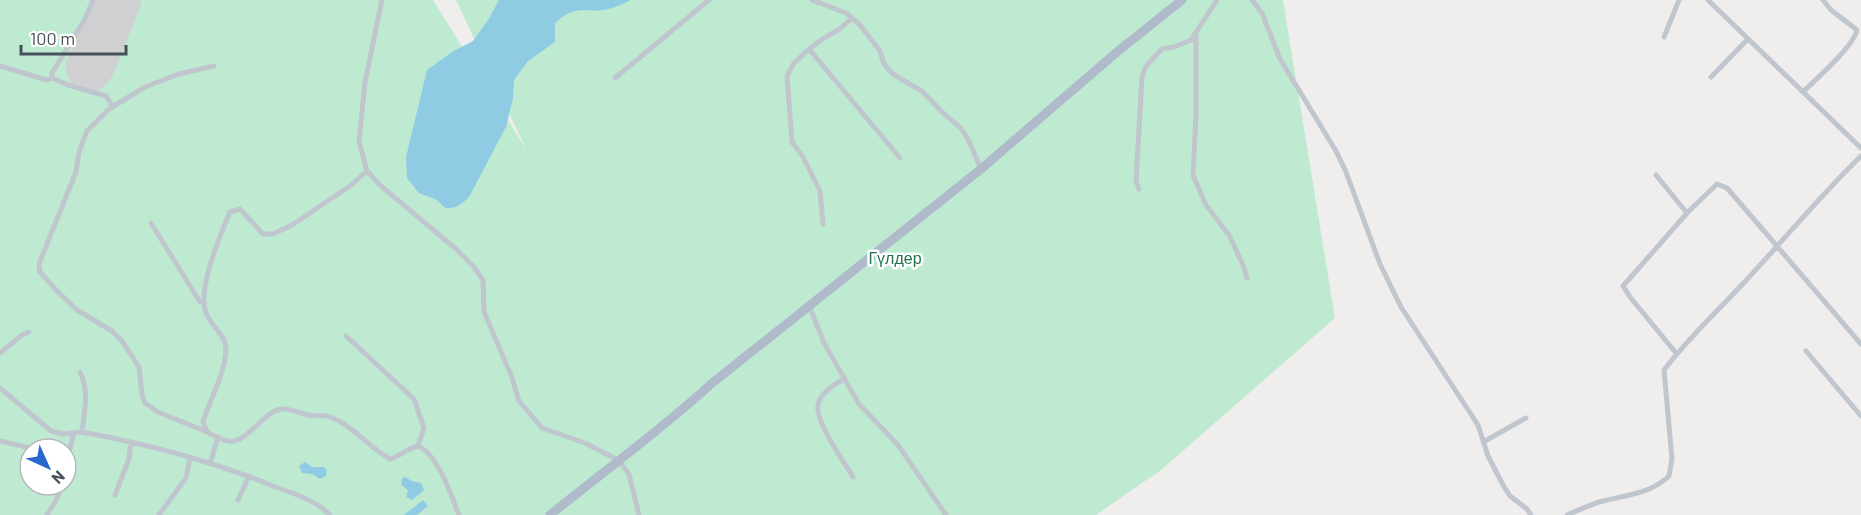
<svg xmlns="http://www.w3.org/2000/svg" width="1861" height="515" font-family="Barlow,sans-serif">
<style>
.green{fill:#bfead2;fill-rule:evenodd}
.water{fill:#8fcce3}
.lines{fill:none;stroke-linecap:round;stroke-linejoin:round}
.runway{stroke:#d0d0d2;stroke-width:48}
.street{stroke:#bfc6ce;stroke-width:5}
.primary{stroke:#afbbca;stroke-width:9}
.labels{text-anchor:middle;stroke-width:5;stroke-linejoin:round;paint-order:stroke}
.park-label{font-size:16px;fill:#1f734e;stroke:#fff}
</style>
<rect width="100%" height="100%" fill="#f0eded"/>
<path class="green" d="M0,0H433L526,149L456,0H1283L1335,318L1161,470L1096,515H0ZM30,449H66V485H30Z"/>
<path class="water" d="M499,0H631C624,3 616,7 609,9C584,14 577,3 555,23V42L528,61L514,80L513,98L506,127L469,197C462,204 456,209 445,208L437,200L419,193L407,178L406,157L427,70L452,52L473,41L490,17Z
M305,462L312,467H324L327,471L326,476L320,479L312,474L302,473L299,466Z
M405,477L412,481L421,483L424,490L412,500L406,497L408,490L401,485L402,478Z
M423,500L428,506L417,515H404Z"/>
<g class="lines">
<path class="runway" d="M90,67L117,0"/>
<path class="street" d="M382,0L365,82L359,142L367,171L381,186L456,249L473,266L483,280L484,312L511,375L519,401L542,428L585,443L618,460L629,474L639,515
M812,0L846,13L860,25L880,51L884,64L893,74L923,92L943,113L961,128L968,139L981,169
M1252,0L1262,13L1280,59L1336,151L1346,172L1380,264L1401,307L1478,425L1488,456L1503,485L1510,496L1527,509L1531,515
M1708,0L1861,148
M1196,34V115L1193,175L1206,205L1229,235L1243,265L1247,278
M1664,37L1679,0
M809,49L900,158
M0,66L47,80L52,78V73L85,19L93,0
M214,66L179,74L145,87L109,109L87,131L79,152L76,172L39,264L40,272L57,291L77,310L112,331L122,341L139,367L142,395L145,403L158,412L207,432L203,422C210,399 224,376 226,351C227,334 209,326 205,310C199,286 220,235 230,212L240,209L263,234H273L292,225L350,186L367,171
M1711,77L1748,39
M52,78L68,85L106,96L113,107
M615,78L709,0
M1803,92C1817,78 1853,47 1857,30L1831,10L1823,0
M1656,175L1687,213
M1139,189L1136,181L1142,77L1146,66L1162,49L1174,47L1191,40L1217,0
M151,223L200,302H204
M823,224L820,191L803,157L792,142L787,76L794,63L809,49L824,38L840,29L851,19
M809,305L824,343L859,404L898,445L946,515
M346,336L414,399L424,428L418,446C437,453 452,497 459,515
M1806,351L1861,416
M0,353L22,335L29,332
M1676,353L1630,297L1623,286L1688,212L1717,184L1727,188L1861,344
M844,379C835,384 823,392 819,401C811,418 844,461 853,477
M0,388L51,431L63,434L82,432C84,411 90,393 80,372
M82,432C147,444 212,461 273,486C294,494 314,499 330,515
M207,432C213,435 221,440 228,441C246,445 263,412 281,409C291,408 299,413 308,415C316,417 322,414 330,417C353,425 369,448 390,459C400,456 407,449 418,446
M0,441L35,449
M1485,441L1526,418
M66,455L68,456L74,433
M210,464L218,437
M115,495L129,459L131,442
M238,500L249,476
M47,515L57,499L61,485
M159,515L186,478L190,458
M1567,515C1579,510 1591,504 1603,501C1627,495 1650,494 1669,476L1672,459L1664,370C1690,336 1722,307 1751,275C1788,235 1822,194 1861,156"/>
<path class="primary" d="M550,515C604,471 660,431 711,384L981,169L1117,52L1182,0"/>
</g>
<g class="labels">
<g class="park-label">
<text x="895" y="264">Гүлдер</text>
</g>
</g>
<g transform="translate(48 467) rotate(135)"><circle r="28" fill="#ffffff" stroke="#b5b9bd" stroke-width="1.5"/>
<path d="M0-4.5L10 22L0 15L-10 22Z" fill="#2966ce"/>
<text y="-9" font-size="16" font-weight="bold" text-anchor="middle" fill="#474f59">N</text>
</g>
<path d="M21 45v9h105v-9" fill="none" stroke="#474f59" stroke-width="3"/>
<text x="30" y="45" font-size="18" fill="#474f59" stroke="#ffffff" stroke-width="4.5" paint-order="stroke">100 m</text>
</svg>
